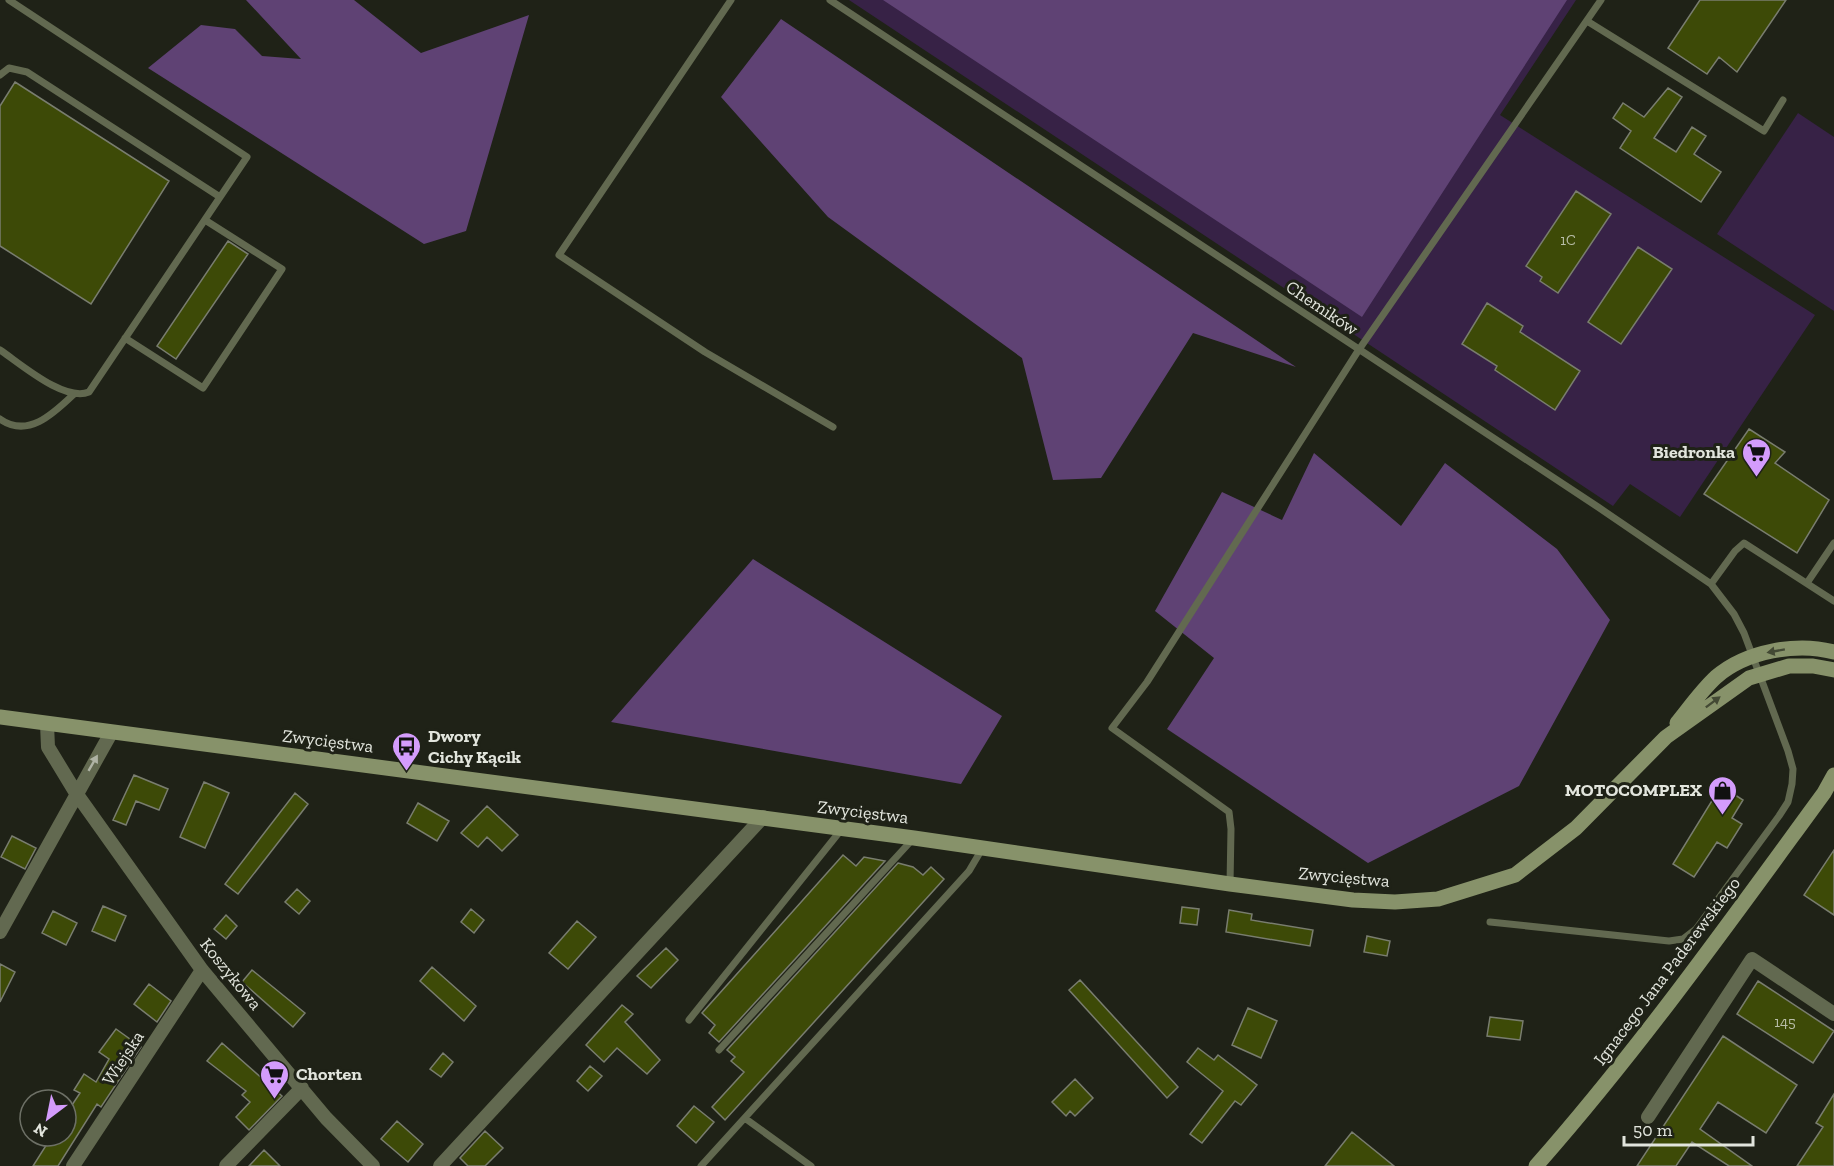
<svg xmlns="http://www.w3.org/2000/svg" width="1834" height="1166" font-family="'Zilla Slab',serif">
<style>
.green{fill:#372246}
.forest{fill:#5f4274}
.building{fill:#3d4a07;stroke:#797d6f;stroke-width:1.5}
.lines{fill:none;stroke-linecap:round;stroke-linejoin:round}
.lane{stroke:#626950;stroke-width:7}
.street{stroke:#626950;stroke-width:14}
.secondary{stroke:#87926a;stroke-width:15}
.oneway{fill:#434934}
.oneway2{fill:#afb3a5}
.labels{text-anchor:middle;stroke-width:6;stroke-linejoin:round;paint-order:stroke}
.number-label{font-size:15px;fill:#b9bea8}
.street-label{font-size:18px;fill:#e2e5dd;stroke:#1f2217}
.poi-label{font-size:18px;font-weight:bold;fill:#e2e5dd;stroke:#1f2217;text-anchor:end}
</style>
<rect width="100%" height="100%" fill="#1f2217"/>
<path class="green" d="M849,0H1576L1500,115L1815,315L1680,517L1630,484L1613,506Z
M1798,113L1834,137V311L1717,234Z"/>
<path class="forest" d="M246,0H354L421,53L529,15L466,231L424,244L148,68L201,25L235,29L262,56L301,59Z
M883,0H1567L1362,317Z
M781,19L1296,367L1193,333L1101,478L1053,480L1022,358L828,217L721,97Z
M1314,453L1401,526L1445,463L1557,549L1610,620L1519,786L1368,863L1167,729L1214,658L1155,611L1222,492L1282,520Z
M753,559L1002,716L961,784L611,722Z"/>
<path class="building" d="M1700,0H1786L1737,72L1719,57L1707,74L1668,48Z
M15,82L169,181L91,304L0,246V106Z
M1668,88L1682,97L1654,138L1676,152L1692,127L1706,136L1694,154L1721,172L1701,202L1620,148L1631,131L1613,118L1623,103L1644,117Z
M1576,191L1611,214L1558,293L1540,281L1542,277L1526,266Z
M228,241L248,254L176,359L157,346Z
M1638,247L1672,269L1621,344L1588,322Z
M1487,303L1523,326L1520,332L1580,371L1555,410L1495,370L1497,366L1462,344Z
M1749,429L1785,452L1775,463L1829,500L1797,553L1704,494Z
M134,775L168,789L159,810L136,801L126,825L113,820Z
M204,782L229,793L205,848L180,837Z
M1721,786L1743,800L1732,818L1742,824L1727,848L1717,842L1694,877L1673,864Z
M295,793L308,804L238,894L225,884Z
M418,803L449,821L437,841L407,823Z
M487,806L518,835L502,851L487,837L478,847L461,833Z
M12,836L36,848L25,869L1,857Z
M1834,850V915L1804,895Z
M843,855L856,866L864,857L885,861L719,1042L709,1033L715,1025L702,1013Z
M898,863L913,867L923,875L931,867L944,879L725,1120L712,1107L744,1072L731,1061L735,1057L727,1050Z
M297,889L310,901L299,914L285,902Z
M103,906L126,916L115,941L92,931Z
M1182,907L1199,909L1197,925L1180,923Z
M471,909L484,920L474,933L461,922Z
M1229,910L1252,914L1251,920L1313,930L1310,946L1226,932Z
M53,911L77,923L66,945L42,933Z
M226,915L237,926L226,939L214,929Z
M577,921L596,937L568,969L549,953Z
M1367,936L1390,941L1387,956L1364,952Z
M666,948L678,960L651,988L637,976Z
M0,964L15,972L0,1002Z
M432,967L476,1006L464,1021L420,981Z
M252,970L305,1013L293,1027L242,982Z
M1080,980L1178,1087L1167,1098L1069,990Z
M1758,981L1834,1031L1813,1063L1737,1014Z
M149,984L171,1001L157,1022L134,1004Z
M622,1005L633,1014L625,1022L660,1060L647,1074L617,1048L604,1062L586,1045Z
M1248,1008L1277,1021L1261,1058L1232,1045Z
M1490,1017L1523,1021L1520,1040L1487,1036Z
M116,1029L141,1047L101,1107L97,1104L58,1166H33L52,1136H66V1114L80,1093L74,1090L84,1074L96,1082L109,1059L99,1052Z
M1723,1036L1797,1085L1766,1133L1718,1102L1700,1129L1752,1166H1729L1692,1142L1676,1166H1637Z
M222,1043L282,1096L249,1130L236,1117L250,1102L242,1095L246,1091L207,1061Z
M1198,1048L1214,1060L1218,1055L1257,1085L1241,1105L1235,1101L1202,1143L1190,1134L1223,1091L1187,1062Z
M443,1053L453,1062L441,1077L430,1069Z
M590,1066L602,1076L588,1091L577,1081Z
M1075,1079L1093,1098L1075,1116L1070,1111L1066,1116L1052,1102Z
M1834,1094V1166H1797L1823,1127L1816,1123Z
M694,1106L714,1122L696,1143L677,1126Z
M397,1121L423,1144L408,1162L381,1139Z
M485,1131L503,1148L485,1166H468L460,1158Z
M1352,1132L1394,1166H1325Z
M264,1150L280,1166H249Z"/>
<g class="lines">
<path class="lane" d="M731,0L559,255L705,352L833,427
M830,0L1598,507L1711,584L1734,614L1744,633L1788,751L1793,769L1792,784L1788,802L1779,816L1696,929L1683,939L1669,941L1490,922
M1587,21L1764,131L1783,100
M0,75L9,68L27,72L220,197
M125,338L203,388L282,269L205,220
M0,350C21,364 64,402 89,392L247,157L9,0
M0,419C28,439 54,413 74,394
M1807,583L1834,543
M1711,584L1735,551L1744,543L1834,601
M1230,884L1231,829L1229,812L1112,728L1147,682L1358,351L1601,0
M689,1020L841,830
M719,1050L912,840
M746,1119L811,1166
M701,1166L969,871L982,849"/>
<path class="street" d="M47,724L48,747L76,793L202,970L326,1118L373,1166
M0,932L111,733
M1648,1117L1752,959L1834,1014
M73,1166L202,970
M226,1166L302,1088
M440,1166L763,817"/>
<path class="secondary" d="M0,717L914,838L1230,884L1353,900L1395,902L1438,899L1515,875L1576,828L1666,737L1749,678L1789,666H1813L1834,670
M1677,723C1690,707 1701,691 1716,677C1746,651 1797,642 1834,652
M1536,1166C1640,1048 1731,920 1824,793L1834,775"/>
</g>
<defs><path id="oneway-solid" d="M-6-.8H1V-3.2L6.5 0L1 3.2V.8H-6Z" transform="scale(1.5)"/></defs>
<g class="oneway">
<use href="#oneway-solid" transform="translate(1776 651) rotate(170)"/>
<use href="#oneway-solid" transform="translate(1713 702) rotate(-37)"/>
</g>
<use class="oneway2" href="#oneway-solid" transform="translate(93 763) rotate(-60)"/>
<defs>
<symbol id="supermarket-pin" viewBox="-11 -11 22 30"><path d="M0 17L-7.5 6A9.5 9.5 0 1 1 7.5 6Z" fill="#d49cfc" stroke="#1f2217"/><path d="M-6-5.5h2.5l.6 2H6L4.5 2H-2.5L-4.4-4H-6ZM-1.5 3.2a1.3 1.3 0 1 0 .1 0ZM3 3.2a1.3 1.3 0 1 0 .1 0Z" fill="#111"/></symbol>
<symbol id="bus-pin" viewBox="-11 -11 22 30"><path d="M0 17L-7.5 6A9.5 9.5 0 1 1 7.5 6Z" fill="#d49cfc" stroke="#1f2217"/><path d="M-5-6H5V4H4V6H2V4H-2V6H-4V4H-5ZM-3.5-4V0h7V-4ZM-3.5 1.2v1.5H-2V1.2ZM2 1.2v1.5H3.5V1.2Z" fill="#111"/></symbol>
<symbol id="shop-pin" viewBox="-11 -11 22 30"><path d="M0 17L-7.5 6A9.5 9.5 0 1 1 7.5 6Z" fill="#d49cfc" stroke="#1f2217"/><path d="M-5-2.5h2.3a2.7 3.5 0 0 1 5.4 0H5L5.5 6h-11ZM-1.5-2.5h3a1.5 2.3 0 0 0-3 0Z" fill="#111"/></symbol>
</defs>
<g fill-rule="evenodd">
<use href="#supermarket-pin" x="1740" y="436" width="33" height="45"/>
<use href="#bus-pin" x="390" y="730" width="33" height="45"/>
<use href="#shop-pin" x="1706" y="774" width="33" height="45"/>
<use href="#supermarket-pin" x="258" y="1058" width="33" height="45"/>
</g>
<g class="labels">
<g class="number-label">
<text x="1568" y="245">1C</text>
<text x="1785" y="1027">145</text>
</g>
<g class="street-label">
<text transform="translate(1322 308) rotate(34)" y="6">Chemików</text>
<text transform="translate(328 741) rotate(7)" y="6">Zwycięstwa</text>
<text transform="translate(863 812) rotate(7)" y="6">Zwycięstwa</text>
<text transform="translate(1344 877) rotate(5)" y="6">Zwycięstwa</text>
<text transform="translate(1667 971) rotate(-53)" y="6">Ignacego Jana Paderewskiego</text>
<text transform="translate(231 974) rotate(51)" y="6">Koszykowa</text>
<text transform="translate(123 1058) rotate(-57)" y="6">Wiejska</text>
</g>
<g class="poi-label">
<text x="1735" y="458">Biedronka</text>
<text x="428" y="742" text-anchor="start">Dwory<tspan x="428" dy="21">Cichy Kącik</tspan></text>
<text x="1702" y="796">MOTOCOMPLEX</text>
<text x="296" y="1080" text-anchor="start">Chorten</text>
</g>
</g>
<g transform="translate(48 1118) rotate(212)"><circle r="28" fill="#1f2217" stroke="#6d7066" stroke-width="1.5"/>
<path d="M0-4.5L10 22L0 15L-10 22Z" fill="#d49cfc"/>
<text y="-9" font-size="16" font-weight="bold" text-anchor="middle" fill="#e2e5dd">N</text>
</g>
<path d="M1624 1136v9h129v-9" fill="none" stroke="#e2e5dd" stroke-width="3"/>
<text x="1633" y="1136" font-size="18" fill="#e2e5dd" stroke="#1f2217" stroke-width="4.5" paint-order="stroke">50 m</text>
</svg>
